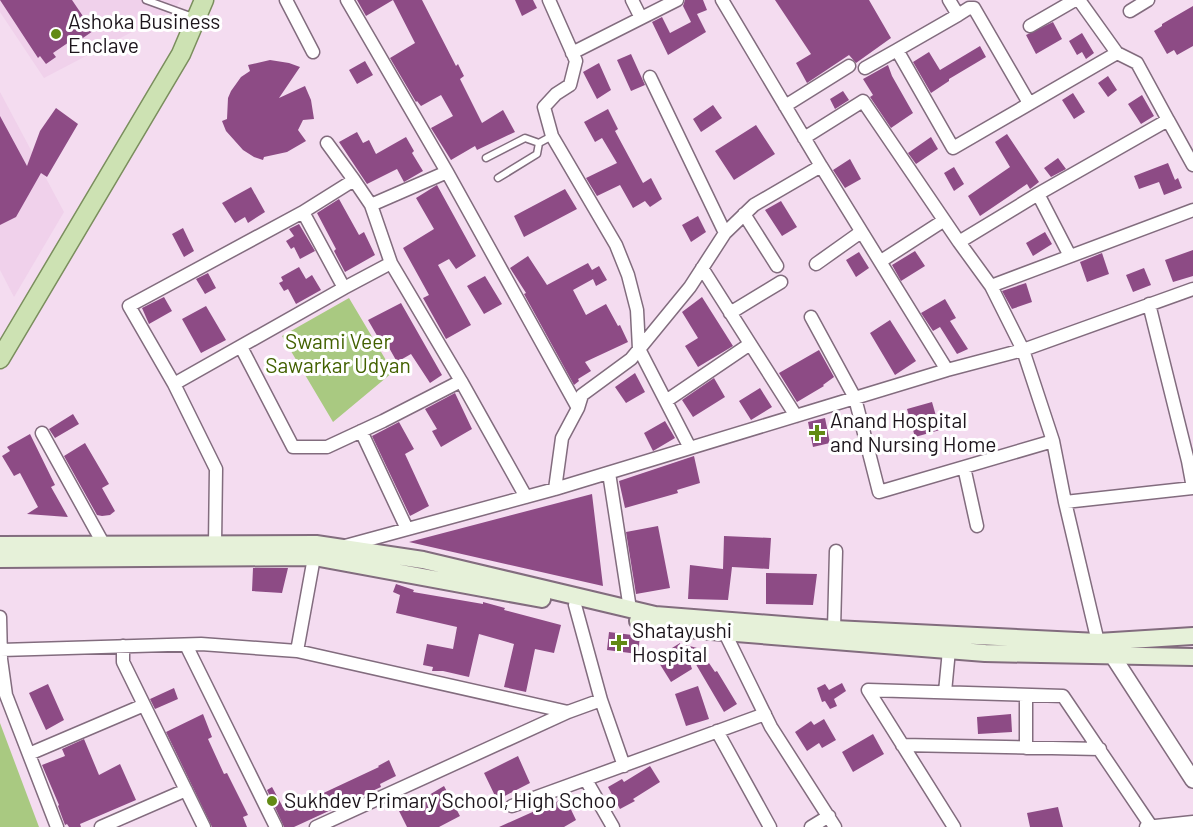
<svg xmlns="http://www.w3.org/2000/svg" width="1193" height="827" font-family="Barlow,sans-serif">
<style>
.built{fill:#f0d1eb}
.green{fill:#a9c981}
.building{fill:#8d4b85}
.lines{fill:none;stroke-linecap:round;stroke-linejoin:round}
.service-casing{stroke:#826c7e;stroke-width:9}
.minor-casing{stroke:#826c7e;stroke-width:15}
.tertiary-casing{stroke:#826c7e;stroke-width:18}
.secondary-casing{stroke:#826c7e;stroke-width:20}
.primary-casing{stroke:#7a8e5d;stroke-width:21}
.service{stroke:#fff;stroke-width:6}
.minor{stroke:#fff;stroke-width:12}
.tertiary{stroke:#fff;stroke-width:15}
.secondary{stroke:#e6f1d9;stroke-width:16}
.primary{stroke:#cde2b3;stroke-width:18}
.poi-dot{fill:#628a15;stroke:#fff;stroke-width:2}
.labels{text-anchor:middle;stroke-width:6;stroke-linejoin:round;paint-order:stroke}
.poi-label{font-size:21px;fill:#1d151c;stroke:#fff;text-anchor:start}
.park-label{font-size:21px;fill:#426100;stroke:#fff}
</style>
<rect width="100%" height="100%" fill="#f4dcf0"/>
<path class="built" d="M0,0H181L174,10L44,78L0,12Z
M0,92L64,212L14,297L0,270Z"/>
<path class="green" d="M349,298L393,372L333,422L282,336Z
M0,723L39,827H0Z"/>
<path class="building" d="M0,0H72L93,31L80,40L78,36L53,53L56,57L46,64L40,56L38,58Z
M357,0H422L456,66L458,64L464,76L460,79L482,123L503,110L515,132L477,150L475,146L451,160L431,128L453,116L441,95L421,106L417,101L416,102L390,58L415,43L393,0L366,16Z
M515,0H533L537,8L522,16Z
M685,0H703L707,10L697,14L706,32L668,55L652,22L662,17L670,33L691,22L683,6Z
M775,0H869L891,38L856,63L849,55L807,83L796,63L811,54Z
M1193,6V46L1177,55L1174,50L1167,54L1154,31L1162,26V24Z
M1053,22L1062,39L1036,54L1026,35Z
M1082,33L1094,53L1086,59L1082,52L1077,55L1069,41Z
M980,46L986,57L949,79V81L931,93L913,62L929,52L940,70Z
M631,54L645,85L631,91L617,60Z
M270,60L289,63L300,67L279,98L305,86L311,100L314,119L303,120L298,130L306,141L287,152L264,157L263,160L254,157L243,150L226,131L222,121L227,119L228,98L231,91L241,77L250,71L248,65Z
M365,61L373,75L357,84L349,70Z
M599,63L611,90L597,99L583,72Z
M888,65L892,76L913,113L891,128L870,97L873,95L863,79Z
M1108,76L1117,90L1108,97L1098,83Z
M843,91L849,100L835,109L830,99Z
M1073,93L1085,112L1074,119L1062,100Z
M1142,95L1154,116L1141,124L1128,104Z
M713,105L722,118L701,132L693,119Z
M56,108L78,124L47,177L41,173L16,217L0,225V116L27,166L40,131Z
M608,109L618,129L615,131L643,183L651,178L662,199L650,207L645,201L633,208L620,185L597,196L586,178L617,163L602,138L595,142L584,122Z
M756,125L775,154L734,180L715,151Z
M357,132L363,143L369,140L376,154L406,137L414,151L412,153L423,171L404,182L397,169L367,184L339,142Z
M1007,134L1039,182L1030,189L1027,184L980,216L968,196L1010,167L995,142Z
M931,137L938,149L916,164L908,153Z
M1058,158L1066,169L1051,177L1044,168Z
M850,159L861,179L845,188L833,170Z
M1168,163L1175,180L1178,178L1182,188L1164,195L1159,182L1139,189L1134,176Z
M954,167L964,184L954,191L944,173Z
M437,185L476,256L456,269L449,259L438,265L471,325L446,339L423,298L429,295L403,248L434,229L416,198Z
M251,187L265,212L248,223L245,217L235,223L222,203Z
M565,189L577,209L524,237L514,216Z
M339,199L359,235L364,232L375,255L345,272L334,251L336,249L317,213Z
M781,201L797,227L782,236L765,210Z
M698,216L706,232L691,242L682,225Z
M299,224L315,251L300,259L294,247L291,249L286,241L294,236L289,229Z
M183,228L194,251L184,257L172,234Z
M1045,232L1052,244L1033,256L1026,243Z
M1193,250V276L1173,282L1165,260Z
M915,251L925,266L901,281L892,265Z
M859,252L869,268L856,277L846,260Z
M1102,253L1109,274L1087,282L1080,262Z
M528,256L547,285L588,263L592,270L599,266L607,280L596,286L593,279L573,290L586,315L606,304L618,326L620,325L628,342L585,362L591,371L578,379L579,381L574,385L524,294L526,293L510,268Z
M299,267L306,279L312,275L321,290L296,304L288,289L284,291L279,283L283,281L281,277Z
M1144,268L1151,285L1133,292L1126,275Z
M208,273L216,288L205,294L196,279Z
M485,276L502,304L484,314L467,286Z
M1026,283L1032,302L1012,309L1002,291Z
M164,297L172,311L149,324L142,308Z
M702,297L733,346L698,367L685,346L698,338L682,312Z
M945,299L956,318L950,321L968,349L957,354L940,327L933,331L921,313Z
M401,303L442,375L430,383L411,354L397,362L383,337L379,339L368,320Z
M206,306L226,340L201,353L182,319Z
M890,320L916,361L895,375L870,333Z
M819,350L834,377L823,385L824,386L797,402L779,373Z
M635,373L645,392L626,403L615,387Z
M714,378L725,397L693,417L682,400Z
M760,388L772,407L751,420L739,401Z
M455,393L472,429L441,447L432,431L437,429L425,409Z
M932,402L940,430L915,437L907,409Z
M73,414L79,424L55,438L49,429Z
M825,418L830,443L813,447L808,422Z
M665,421L675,438L653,451L644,433Z
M399,422L414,449L405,454L429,506L410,516L372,436Z
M30,434L55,485L51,487L68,517L27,514L38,507L20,473L14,476L2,456L10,451L7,447Z
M85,443L109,484L102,488L115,511L110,515L102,516L97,515L64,456Z
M694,456L700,483L677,490L678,493L625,508L619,481Z
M592,494L603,586L409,542Z
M658,526L670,588L636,594L626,532Z
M724,536L771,538L769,569L732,567L728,600L688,599L690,565L723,569Z
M253,568H288L282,593L252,591Z
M766,573L817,574L813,605L766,604Z
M396,584L414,590L413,592L483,604V602L505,608L504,610L561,625L554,653L535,649L526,692L504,687L514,644L479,634L469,677L443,671H432L433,667L423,665L427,644L453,649L457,627L396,613L400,595L393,592Z
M609,632L640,636L638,654L607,650Z
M680,643L682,656H685L686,645L697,648L706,664L709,663L715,672L717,671L737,704L724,712L694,661L690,663L692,669L671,682L656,658Z
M842,683L846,691L834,699L837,706L830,709L825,701L822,702L817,688L825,684L829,690Z
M48,684L64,720L46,730L29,693Z
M698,686L709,719L686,726L675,694Z
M174,688L178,699L155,709L150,699Z
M203,714L212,737L208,739L224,774L227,773L248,815L243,817L247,827H212L166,732Z
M1011,714L1012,732L978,734L977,717Z
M824,719L836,740L822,748L819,743L807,751L795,732L811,721L814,725Z
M873,734L884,754L853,772L842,752Z
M84,739L99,775L120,764L136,800L80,824L81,827H69L67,824L65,825L58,806L59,805L42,765L65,756L62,749Z
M518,756L530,783L497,800L484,773Z
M389,760L396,776L380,784L381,787L294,827H284L267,790L272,787L285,811L379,767L378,766Z
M650,766L660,782L633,799L635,801L620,809L608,787L622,779L624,782Z
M444,786L460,816L439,827H407L396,805L417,796L419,801Z
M565,797L576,820L564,827H499L537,810L538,812Z
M1058,807L1063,827H1030L1027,813Z"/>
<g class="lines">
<defs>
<path id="service" d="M146,0L193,17
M486,158L525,138L539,143L552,136
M498,178L537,154L539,143"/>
<path id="minor" d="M286,0L313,52
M347,0L447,172L578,408
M549,0L576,61L570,85L556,94L544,107L552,136L616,245L628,275L637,310L639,349L690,448
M632,0L641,18
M722,0L821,166
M949,0L958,15L897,50L953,148L1117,53L1137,63L1168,120
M1079,0L1117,53
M1130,11L1148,0
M958,15L969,8H974L1029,103
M1030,26L1075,0
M572,53L677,0
M865,68L897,50
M650,77L725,233
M785,106L849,66
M804,138L863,101L959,242
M327,143L354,180
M447,172L371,205L391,263L461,381L526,497
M1038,194L1070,256
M1193,210L991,286L1023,350L1193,289
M744,214L777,266
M881,261L943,221
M816,264L861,232
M702,268L796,416
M991,286L959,242L1038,194L1168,120L1193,165
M344,288L391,263
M730,313L781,282
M811,317L855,398L879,492L1053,441L1065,502L1193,488L1188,461L1149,304
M241,347L293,447H327L383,421L461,381
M174,384L129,306L303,212
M666,401L750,344
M361,431L407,529
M42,433L104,545
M964,467L977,526
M609,473L630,609
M555,489L562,438L578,408L582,395L631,359L690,287L725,233L754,205L821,166L947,370
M1065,502L1098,642
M215,545L216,469L174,384L344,288L303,212L354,180L371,205
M345,546L555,489L947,370L1023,350L1053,441
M0,617L1,659L6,695L57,827
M722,627L771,727L835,827
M834,629L836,551
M186,645L276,827
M123,646V662L204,827
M1,650L201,644L297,651L568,712L601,700L575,605
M297,651L315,552
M945,692L949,650
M601,700L624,766
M717,731L770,827
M902,745L1100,749
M1026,748V695
M29,754L144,705
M586,780L613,827
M512,806L765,714
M101,827L186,790
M316,827L568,712
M811,827L829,816
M954,827L868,690L1063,696L1151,826
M1146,827L1193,822"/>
<path id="tertiary" d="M1111,645L1112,655L1193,780"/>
<path id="secondary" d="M0,545L316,544L423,560L655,615L834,629L1098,642L1193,636
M0,559L314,557L542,599
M638,621L661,627L985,653L1193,657"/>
<path id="primary" d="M0,359L181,54L204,0"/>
</defs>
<use href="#service" class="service-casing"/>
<use href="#minor" class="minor-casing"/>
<use href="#tertiary" class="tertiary-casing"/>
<use href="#secondary" class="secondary-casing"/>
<use href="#primary" class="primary-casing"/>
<use href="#service" class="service"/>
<use href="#minor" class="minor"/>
<use href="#tertiary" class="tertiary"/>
<use href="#secondary" class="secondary"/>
<use href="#primary" class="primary"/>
</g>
<g class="poi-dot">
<circle cx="56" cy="34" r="6"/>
<path d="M814 424h6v6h6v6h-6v6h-6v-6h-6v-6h6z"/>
<path d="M616 634h6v6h6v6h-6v6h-6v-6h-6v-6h6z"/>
<circle cx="272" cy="801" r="6"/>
</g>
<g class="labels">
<g class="poi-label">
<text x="68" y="29">Ashoka Business<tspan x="68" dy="24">Enclave</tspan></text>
<text x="830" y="428">Anand Hospital<tspan x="830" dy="24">and Nursing Home</tspan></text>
<text x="632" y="638">Shatayushi<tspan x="632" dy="24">Hospital</tspan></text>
<text x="284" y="808">Sukhdev Primary School, High Schoo</text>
</g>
<g class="park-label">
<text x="338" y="349">Swami Veer<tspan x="338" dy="24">Sawarkar Udyan</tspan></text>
</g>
</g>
</svg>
